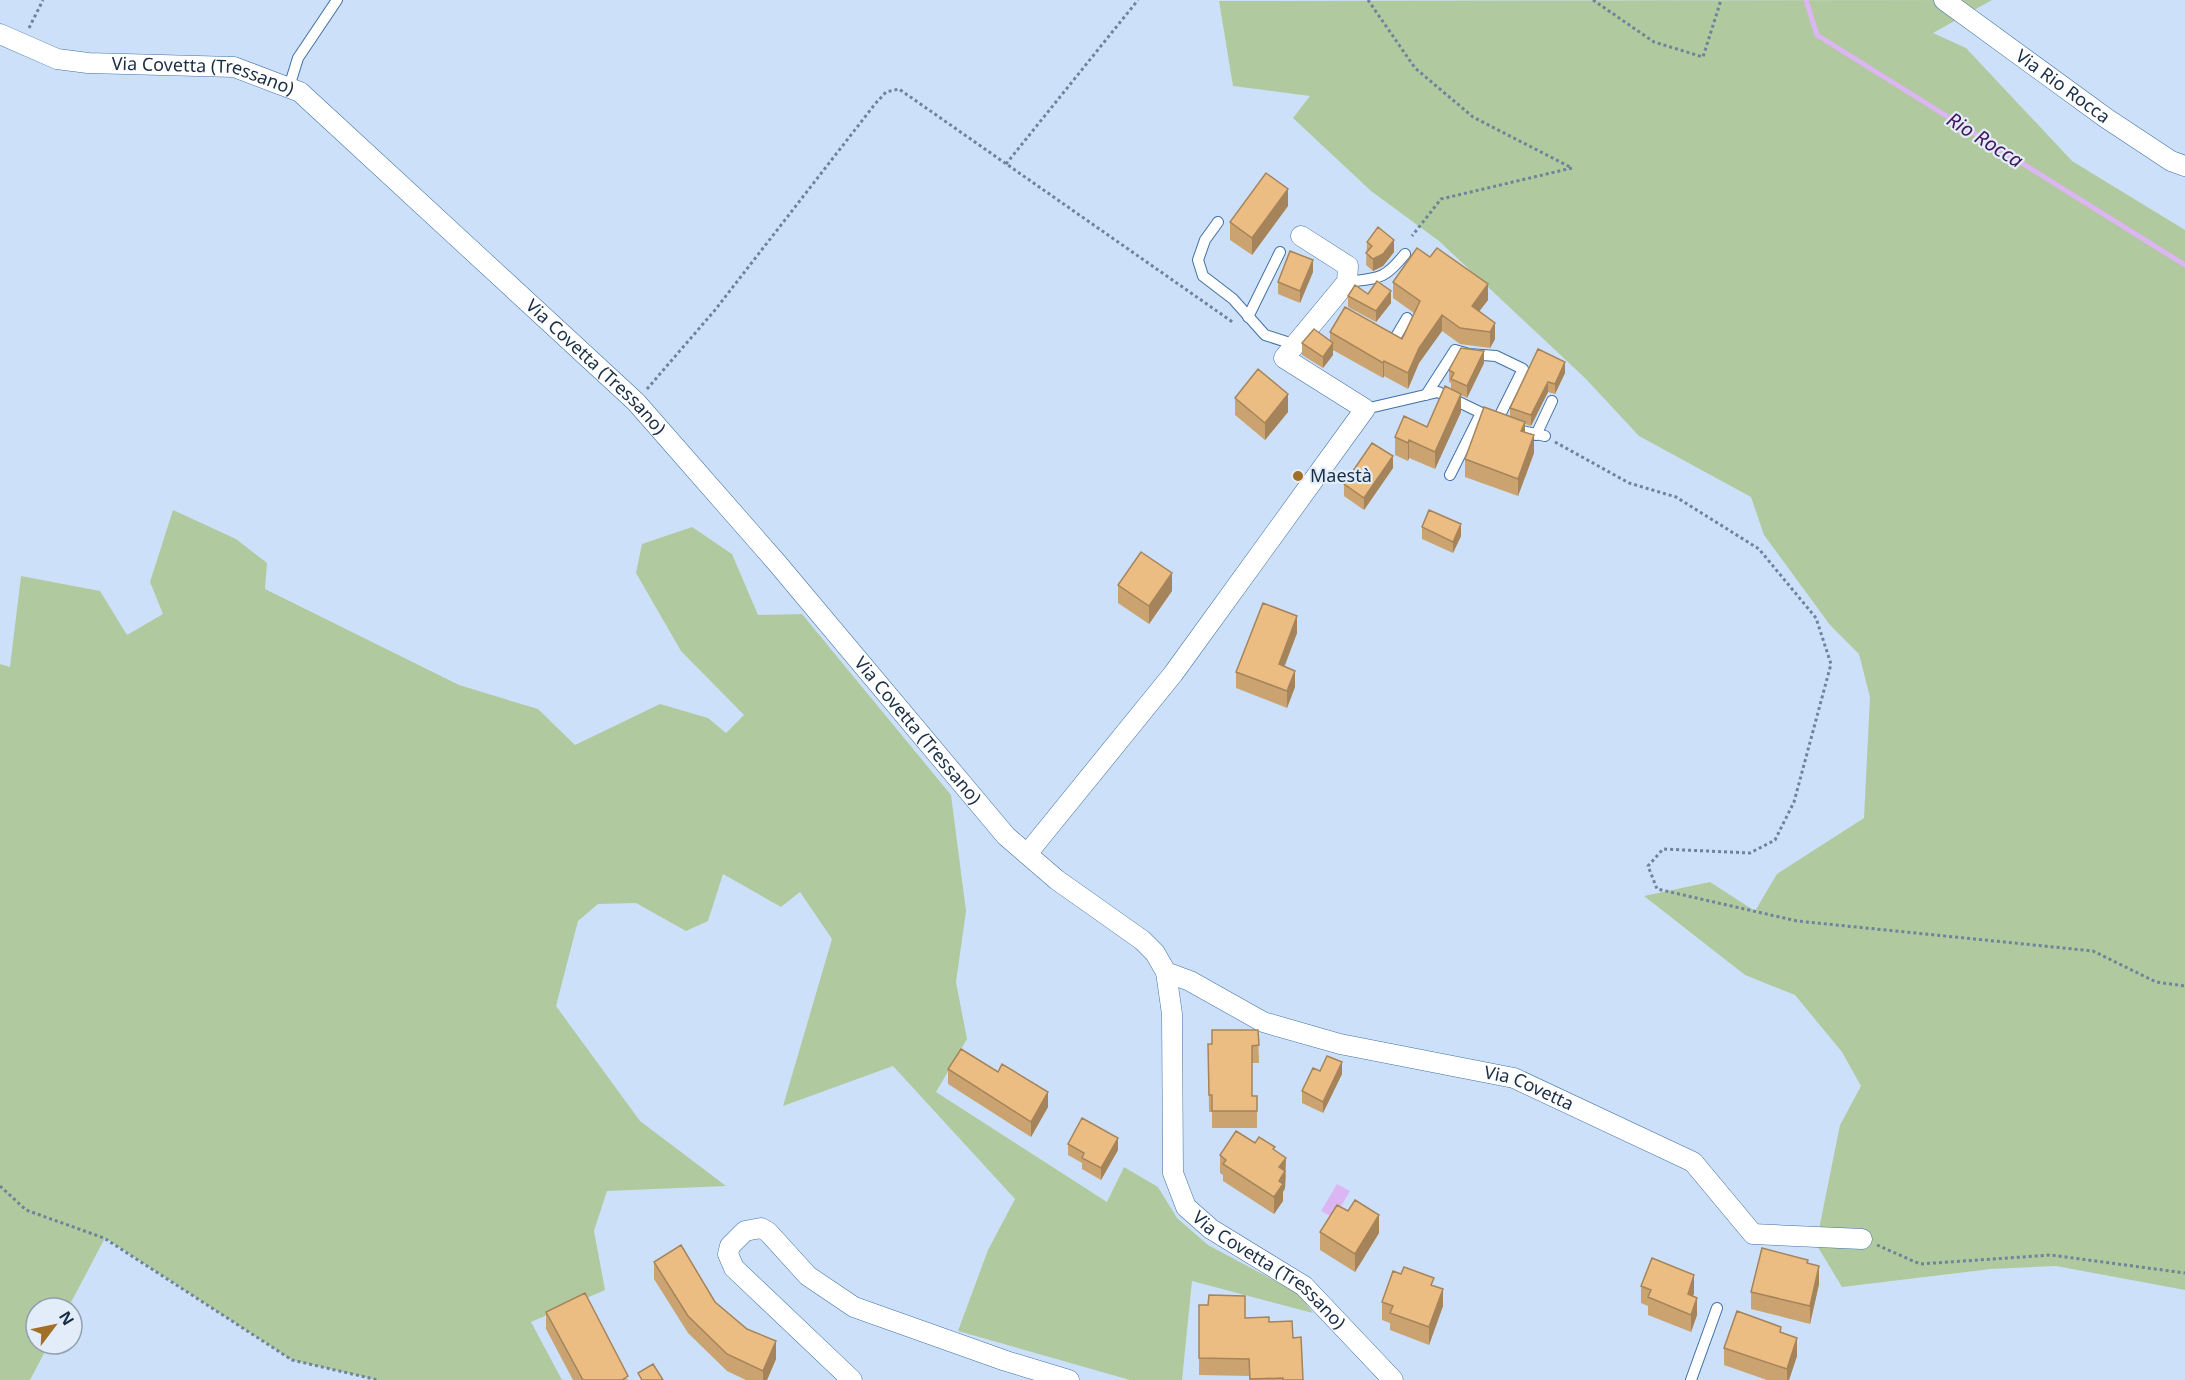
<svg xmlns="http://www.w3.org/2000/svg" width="2185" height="1380" font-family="'Noto Sans',sans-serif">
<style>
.green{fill:#b1c99e}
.water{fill:#dbb6f3}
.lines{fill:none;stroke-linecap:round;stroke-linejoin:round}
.stream{stroke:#dbb6f3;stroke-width:5}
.service-casing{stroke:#4071a6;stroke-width:12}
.minor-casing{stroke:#4071a6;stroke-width:21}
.path{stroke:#6f849b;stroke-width:3;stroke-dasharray:3 3;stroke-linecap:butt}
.service{stroke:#fff;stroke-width:10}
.minor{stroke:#fff;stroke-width:20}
.wall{fill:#cba370}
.shaded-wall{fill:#a5845b}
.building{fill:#ecbd82;stroke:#a5845b;stroke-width:1.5}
.poi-dot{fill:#a26f26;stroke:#e2edf9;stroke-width:2}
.labels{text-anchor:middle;stroke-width:4.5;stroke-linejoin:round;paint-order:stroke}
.street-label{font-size:18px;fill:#192e45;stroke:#e2edf9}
.poi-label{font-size:18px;fill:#192e45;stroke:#e2edf9;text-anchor:start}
.water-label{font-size:20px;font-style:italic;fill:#44145c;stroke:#e2edf9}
</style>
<rect width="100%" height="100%" fill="#cce1f9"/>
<path class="green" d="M1992,0L1933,33L1966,48L2072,161L2185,230V1290L2056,1266L1991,1269L1842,1287L1816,1244L1840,1125L1861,1086L1842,1052L1795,995L1745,975L1644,896L1710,882L1755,911L1777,874L1864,818L1870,697L1859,654L1830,625L1764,535L1751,497L1639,436L1585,378L1439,241L1371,191L1293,118L1310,96L1233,86L1219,1Z
M173,510L236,539L267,563L265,589L459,685L538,709L575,745L660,704L708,718L726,733L744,715L681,651L636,573L642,544L692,527L732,554L758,615L802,614L951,795L966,911L956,982L967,1039L936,1092L1107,1202L1124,1167L1158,1187L1177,1218L1208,1245L1298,1293L1313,1313L1192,1281L1182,1380H1130L958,1331L988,1250L1015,1199L893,1066L783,1106L832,939L800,892L781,907L723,874L708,921L686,931L636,903L598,904L578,921L556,1006L640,1121L726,1186L607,1191L594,1231L605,1290L531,1322L562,1380H378L292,1360L105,1238L68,1308H36V1344H49L30,1380H0V664L10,667L21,576L100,591L127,635L163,614L150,582Z"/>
<path class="water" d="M1337,1184L1350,1191L1334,1218L1321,1211Z"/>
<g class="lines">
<path class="stream" d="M1806,0L1817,35L2185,265"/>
<defs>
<path id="service" d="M289,87L298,58L337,0
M1218,222L1205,240L1198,260L1203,276L1233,299L1265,335L1293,344
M1347,282C1379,278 1384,280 1405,254
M1248,317L1280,252
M1388,337L1394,340L1407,318
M1426,395L1455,350L1469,354L1496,356L1523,369L1497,421
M1365,409L1438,392L1494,419
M1513,429L1545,436
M1536,435L1552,401
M1450,475L1481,413
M1691,1380L1717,1308"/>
<g id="minor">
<path id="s1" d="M1944,0L2106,118L2171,161L2185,166"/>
<path id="s2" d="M0,34L57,59L88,63L234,67L300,92L636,402L777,563L1006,836L1057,880L1142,940L1155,953L1166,972L1172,1014L1173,1173L1186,1207L1211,1229L1304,1286L1393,1380"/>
<path d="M1027,854L1173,674L1365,409L1284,358L1347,282L1348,266L1301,236"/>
<path id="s3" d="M1166,972L1190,981L1263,1022L1340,1044L1514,1078L1693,1162L1753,1234L1862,1239"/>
<path d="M852,1380L734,1268L728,1254L730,1246L745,1231L761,1228L768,1232L808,1276L854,1307L1006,1361L1069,1380"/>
</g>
</defs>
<use href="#service" class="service-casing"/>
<use href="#minor" class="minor-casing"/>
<path class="path" d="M1368,0L1415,68L1473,117L1572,168L1441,199L1412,236
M1593,0L1654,42L1703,57L1721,0
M29,28L43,0
M1006,164L1138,0
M647,389L715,310L875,104L886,92L899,89L1234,323
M1555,442L1629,483L1676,497L1759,549L1816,618L1831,664L1794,802L1775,840L1750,853L1663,849L1648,866L1657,889L1797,921L2093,951L2156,982L2185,986
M0,1186L26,1210L104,1238L292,1360L378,1380
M1877,1245L1920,1264L2051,1255L2185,1273"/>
<use href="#service" class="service"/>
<use href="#minor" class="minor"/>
</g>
<path class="wall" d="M1288,206L1252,255L1230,240V222Z
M1367,242L1394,252L1383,266L1373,271L1366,265Z
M1313,272L1300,303L1278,294V282Z
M1393,282L1488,300L1479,311L1495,339L1490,348L1460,344L1442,331L1419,363L1408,389L1384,376L1383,378L1333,350V355L1323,368L1302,355V343L1330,341V332L1402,339L1414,313L1393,298Z
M1368,294L1391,303L1376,322L1348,307V296Z
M1538,349L1565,373L1555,394L1548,392L1531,426L1525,424V432L1534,453L1518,496L1465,477V459L1510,417V408Z
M1484,363L1467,398L1461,395V412L1435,469L1409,458L1408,461L1395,455V437L1427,427L1451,390V383L1449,382V370Z
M1235,398L1288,412L1265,440L1235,415Z
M1393,468L1364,510L1344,496V484Z
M1422,527L1461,536L1453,553L1422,539Z
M1118,585L1172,591L1149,624L1118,603Z
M1297,633L1284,667L1295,687L1287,708L1236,688V672Z
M1258,1030L1259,1063H1252V1096H1257V1128H1212V1112H1209L1208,1044H1212Z
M948,1069L998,1072L1048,1107L1031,1137L948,1084Z
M1320,1071L1342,1074L1323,1113L1302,1103V1091Z
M1255,1143L1275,1151L1286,1175L1285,1188L1283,1192V1201L1274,1214L1223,1181V1175L1220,1173V1155Z
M1068,1144L1118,1150L1101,1180L1082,1169V1163L1068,1155Z
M1320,1232L1379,1233L1355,1272L1320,1250Z
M654,1262L715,1302L776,1359L767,1380H746L727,1371L688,1333L654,1279Z
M1819,1284L1810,1324L1751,1309V1292Z
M1434,1286L1443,1306L1429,1345L1390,1330V1323L1382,1320V1302Z
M1641,1286L1694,1293L1693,1296L1697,1315L1691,1332L1648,1315V1306L1641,1303Z
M1199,1305L1245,1318L1269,1322L1293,1338L1303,1380H1249V1376L1199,1375Z
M546,1312L628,1380H573L546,1329Z
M1724,1348L1797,1356L1789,1380H1767L1724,1365Z"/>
<path class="shaded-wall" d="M1288,189V206L1252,255V238Z
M1394,240V252L1383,266L1373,271V259Z
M1313,260V272L1300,303V291Z
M1488,284V300L1472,321V306Z
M1391,291V303L1376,322V311Z
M1442,315V331L1419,363L1408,389V373L1419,348Z
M1495,323V339L1490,348V332Z
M1333,343V355L1323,368V357Z
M1484,351V363L1467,398V386Z
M1384,361V376L1383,378V363Z
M1565,362V373L1555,394V384Z
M1548,382V392L1531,426V415Z
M1288,394V412L1265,440V423Z
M1461,394V412L1435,469V452Z
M1525,422V440L1521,431Z
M1534,435V453L1518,496V479Z
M1409,440V458L1408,461V443Z
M1393,456V468L1364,510V498Z
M1461,524V536L1453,553V542Z
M1172,573V591L1149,624V606Z
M1297,616V633L1279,681V664Z
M1295,671V687L1287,708V691Z
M1342,1062V1074L1323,1113V1102Z
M1048,1092V1107L1031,1137V1122Z
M1118,1138V1150L1101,1180V1168Z
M1286,1158L1285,1188L1283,1192V1201L1274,1214V1197L1279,1167Z
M1379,1215V1233L1355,1272V1254Z
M1819,1266V1284L1810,1324V1306Z
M1694,1275V1293L1688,1312V1294Z
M1443,1289V1306L1429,1345V1327Z
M1697,1298V1315L1691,1332V1315Z
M1797,1338V1356L1789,1380H1787V1369Z
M776,1341V1359L767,1380H763V1371Z"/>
<path class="building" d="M1266,173L1288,189L1252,238L1230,222Z
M1378,227L1394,240L1383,254L1373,259L1366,253L1372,246L1367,242Z
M1417,248L1430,257L1437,248L1488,284L1472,306L1495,323L1490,332L1460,328L1442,315L1419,348L1408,373L1384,361L1383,363L1330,332L1345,307L1402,339L1420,301L1393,282Z
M1290,251L1313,260L1300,291L1278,282Z
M1377,281L1391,291L1376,311L1348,296L1355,285L1368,294Z
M1314,329L1333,343L1323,357L1302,343Z
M1461,348L1484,351L1467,386L1451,379L1454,373L1449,370Z
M1538,349L1565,362L1555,384L1548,382L1531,415L1510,408Z
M1258,369L1288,394L1265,423L1235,398Z
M1445,386L1461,394L1435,452L1409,440L1408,443L1395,437L1404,416L1427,427Z
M1484,407L1525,422L1521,431L1534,435L1518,479L1465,459Z
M1372,443L1393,456L1364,498L1344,484Z
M1429,510L1461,524L1453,542L1422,527Z
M1141,552L1172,573L1149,606L1118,585Z
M1263,603L1297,616L1279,664L1295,671L1287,691L1236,672Z
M1212,1030H1258L1259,1045L1252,1046V1096H1257V1111H1212V1095H1209L1208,1044H1212Z
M961,1049L998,1072L1002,1064L1048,1092L1031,1122L948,1069Z
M1327,1056L1342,1062L1323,1102L1302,1091L1313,1068L1320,1071Z
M1082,1118L1118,1138L1101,1168L1082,1158L1084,1153L1068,1144Z
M1236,1131L1255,1143L1259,1137L1275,1147L1273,1149L1286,1158L1279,1167L1285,1171L1279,1181L1283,1184L1274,1197L1223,1164L1226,1160L1220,1155Z
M1355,1200L1379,1215L1355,1254L1320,1232L1337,1205L1348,1211Z
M681,1245L715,1302L747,1329L776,1341L763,1371L727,1354L688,1316L654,1262Z
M1762,1248L1808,1260L1807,1263L1819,1266L1810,1306L1751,1292Z
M1652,1258L1694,1275L1688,1294L1697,1298L1691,1315L1648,1297L1651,1290L1641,1286Z
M1404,1267L1434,1278L1431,1285L1443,1289L1429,1327L1390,1313L1393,1306L1382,1302L1393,1271L1401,1274Z
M585,1293L628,1376L622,1380H583L546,1312Z
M1209,1295L1245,1296V1318L1269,1317V1322L1292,1321L1293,1338L1301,1337L1303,1380H1283V1378L1250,1379L1249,1359L1199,1358V1305H1208Z
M1737,1311L1781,1327L1780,1332L1797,1338L1787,1369L1724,1348Z
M653,1364L663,1380H642L638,1373Z"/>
<circle class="poi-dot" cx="1298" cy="476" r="6"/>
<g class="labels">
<g class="street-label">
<text dy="6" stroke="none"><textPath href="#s2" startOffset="210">Via Covetta (Tressano)</textPath></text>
<text dy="6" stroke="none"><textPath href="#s1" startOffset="147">Via Rio Rocca</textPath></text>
<text dy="6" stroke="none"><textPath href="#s2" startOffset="714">Via Covetta (Tressano)</textPath></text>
<text dy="6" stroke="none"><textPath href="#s2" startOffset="1200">Via Covetta (Tressano)</textPath></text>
<text dy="6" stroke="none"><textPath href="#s3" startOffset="384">Via Covetta</textPath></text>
<text dy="6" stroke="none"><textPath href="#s2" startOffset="1892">Via Covetta (Tressano)</textPath></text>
</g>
<g class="poi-label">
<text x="1310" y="482">Maestà</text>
</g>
<g class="water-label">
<text transform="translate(1985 140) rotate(32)" y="7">Rio Rocca</text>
</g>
</g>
<g transform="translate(54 1326) rotate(58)"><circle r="28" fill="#e2edf9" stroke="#92a1b1" stroke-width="1.5"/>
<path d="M0-4.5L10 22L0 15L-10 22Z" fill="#a26f26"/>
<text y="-9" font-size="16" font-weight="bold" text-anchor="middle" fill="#192e45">N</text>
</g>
</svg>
